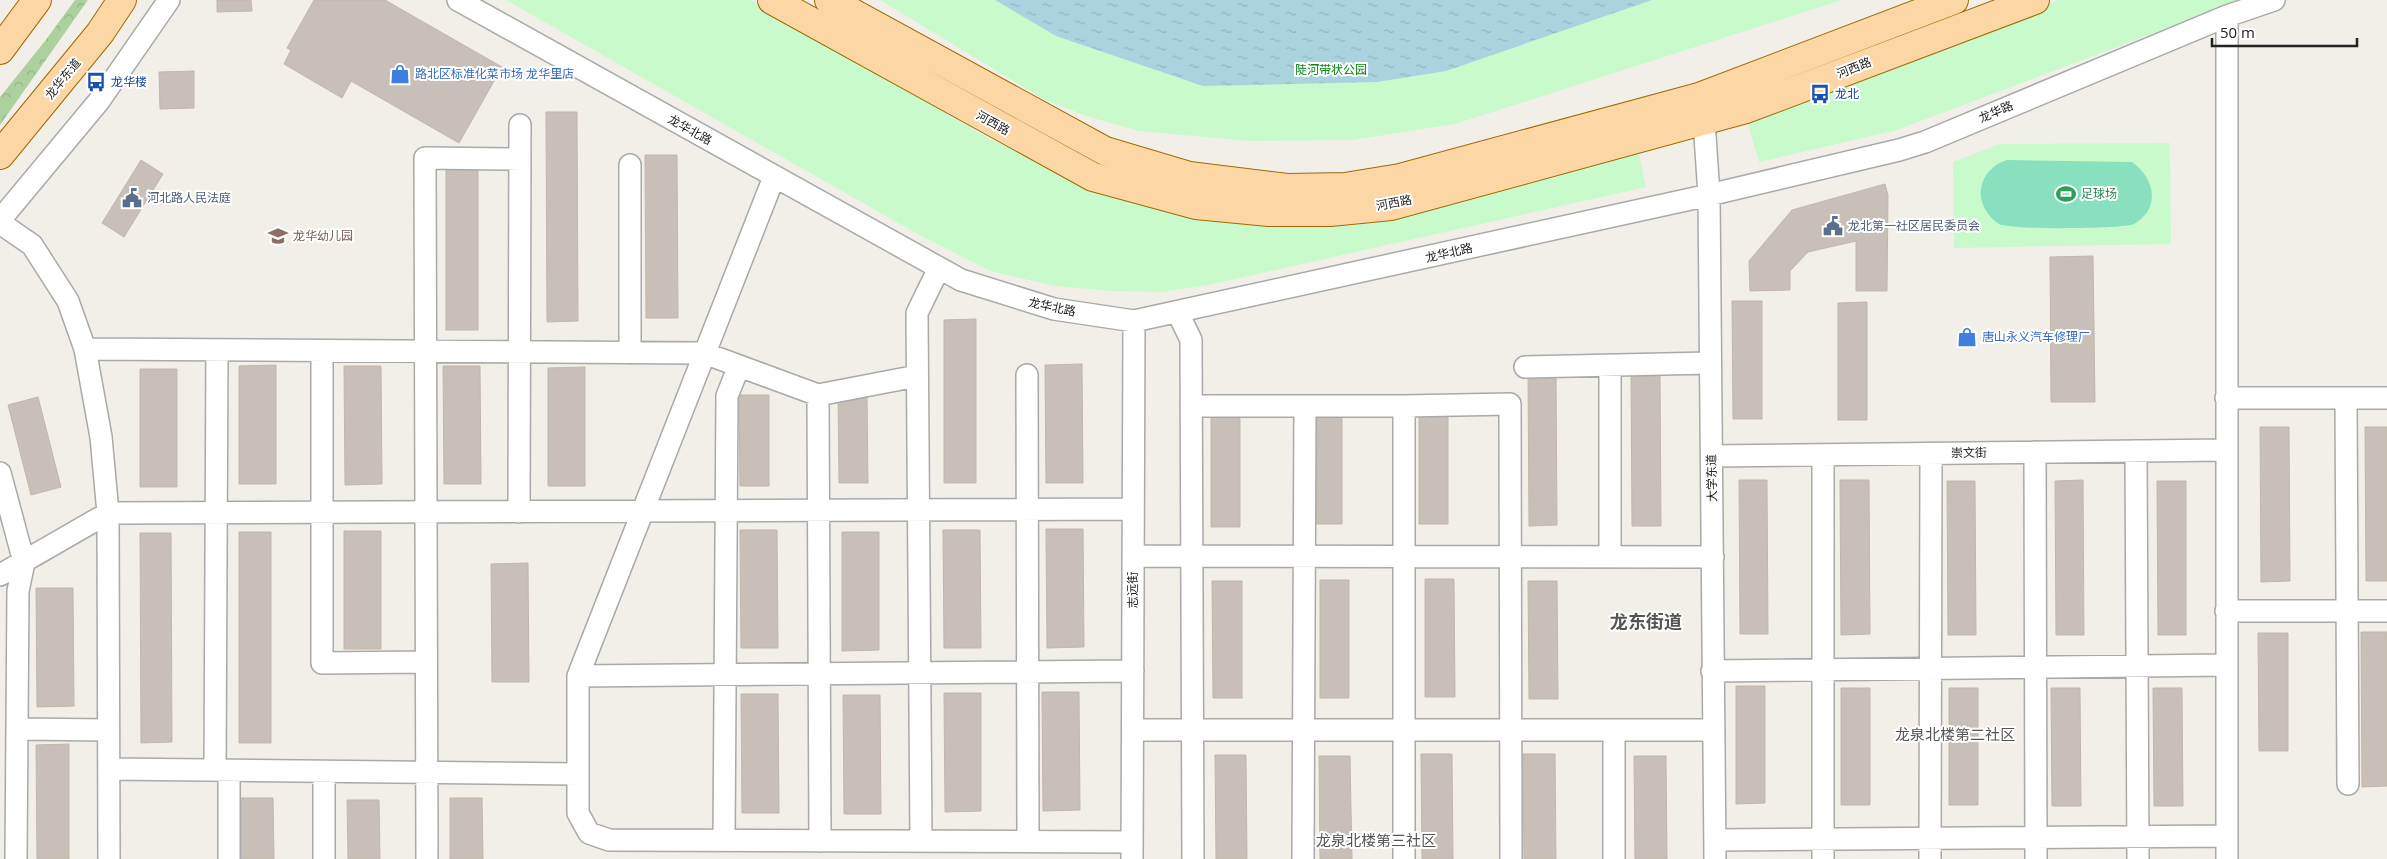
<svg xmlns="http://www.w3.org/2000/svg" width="2387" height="859" font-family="'Open Sans','Noto Sans SC',sans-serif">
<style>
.forest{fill:url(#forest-crowns)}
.park{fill:#c8facc}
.pitch{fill:#88e0be}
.water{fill:url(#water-ripples)}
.building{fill:#c7bfb8;stroke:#c4b6ab}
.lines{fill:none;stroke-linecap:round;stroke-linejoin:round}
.minor-casing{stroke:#a9a9a9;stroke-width:24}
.major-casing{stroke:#a06b00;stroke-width:30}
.minor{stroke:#fff;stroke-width:21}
.major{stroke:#fcd6a4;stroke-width:28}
.labels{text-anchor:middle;stroke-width:4;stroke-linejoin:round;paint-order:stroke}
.street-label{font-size:12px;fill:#222;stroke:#fff}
.park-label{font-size:12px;fill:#0c8416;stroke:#fff}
.shop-label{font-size:12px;fill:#366cbe;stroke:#fff;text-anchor:start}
.transit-label{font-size:12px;fill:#164399;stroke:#fff;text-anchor:start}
.leisure-label{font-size:12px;fill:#27864d;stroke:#fff;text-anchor:start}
.service-label{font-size:12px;fill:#4e5e75;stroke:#fff;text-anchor:start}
.education-label{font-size:12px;fill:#785e54;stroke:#fff;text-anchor:start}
.quarter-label{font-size:15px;fill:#555;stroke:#fff}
.district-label{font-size:18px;font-weight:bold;fill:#555;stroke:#fff}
</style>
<defs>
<pattern id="forest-crowns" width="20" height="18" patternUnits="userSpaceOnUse" patternTransform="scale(1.25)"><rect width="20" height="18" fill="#add19e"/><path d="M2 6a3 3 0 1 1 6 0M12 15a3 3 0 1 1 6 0" fill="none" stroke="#95b388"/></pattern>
<pattern id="water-ripples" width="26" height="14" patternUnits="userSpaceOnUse" patternTransform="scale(1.25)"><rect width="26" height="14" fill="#aad3df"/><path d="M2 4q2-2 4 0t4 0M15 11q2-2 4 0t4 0" fill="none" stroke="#92b5bf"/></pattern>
</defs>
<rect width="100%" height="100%" fill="#f2efe9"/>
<path class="forest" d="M75,0H88L0,125V97L45,41Z"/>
<path class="park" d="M506,0H751L988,138L1043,162L1269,221L1637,145L1646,187L1213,284L1162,292L1112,291L1055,286L990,271L914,232Z
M880,0H1842L1455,124L1352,140L1250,141L1139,131L1086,116L1045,100Z
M2059,0H2241L1897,130L1759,162L1746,117L1751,104Z
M2170,143L2171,244L1954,248L1953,162L2000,144Z"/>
<path class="pitch" d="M2007,160L2132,162C2154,177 2162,208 2134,224C2124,229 2009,230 1999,224C1987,217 1979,202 1981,189C1983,174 1994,164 2007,160Z"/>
<path class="water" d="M995,0H1652L1446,71L1377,82L1203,86L1056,36Z"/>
<path class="building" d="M217,0H251L252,11L217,12Z
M314,0H385L502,67L459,143L351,81L342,98L284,64L291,50L287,48Z
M194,71V108L160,109L159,72Z
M546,112H577L578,321L547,322Z
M645,155H677L678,318H646Z
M141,160L163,174L124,237L102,223Z
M446,166H478V330H446Z
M1885,184L1888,195L1887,291H1856V241L1808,252L1790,271V290L1750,291L1749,261L1792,210Z
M2093,256L2095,402H2051L2050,257Z
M1732,301H1762V419H1733Z
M1867,302V420H1838V303Z
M976,319V483H944V320Z
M1082,364L1083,483H1046L1045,365Z
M276,365V484H239V366Z
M344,366H381L382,484L345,485Z
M443,366H480L481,484H444Z
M585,367V486H548V368Z
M140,369H177V487H140Z
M1528,371H1556L1557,525L1529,526Z
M1631,372H1660L1661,526H1632Z
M838,392H867L868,483H839Z
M739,395H769V486H740Z
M38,397L61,487L31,495L8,405Z
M1313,406H1342V524H1313Z
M1419,406H1448V524H1419Z
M1211,410H1240V527H1211Z
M2260,427H2289L2290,581L2261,582Z
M2365,427H2387V581H2366Z
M1739,480H1767L1768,634H1740Z
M1840,480H1869L1870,634L1841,635Z
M2083,480L2084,635H2056L2055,481Z
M1947,481H1975L1976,635H1948Z
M2157,481H2186V635H2158Z
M1046,529H1083L1084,647L1047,648Z
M740,530H777L778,648H741Z
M943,530H980L981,648H944Z
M344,531H381V649H344Z
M239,532H271V743H239Z
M842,532H879V650L842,651Z
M140,533H171L172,742L141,743Z
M528,563L529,682H492L491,564Z
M1425,579H1454L1455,697H1425Z
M1320,580H1349V698H1320Z
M1212,581H1242V698H1213Z
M1528,581H1557L1558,699H1529Z
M36,588H73L74,706L37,707Z
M2361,632H2387V786L2362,787Z
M2258,633H2288V751H2259Z
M1736,686H1765V803L1736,804Z
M1841,688H1870V805H1841Z
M1949,688H1978V805H1949Z
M2051,688H2080L2081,806H2052Z
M2153,688H2182L2183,806H2154Z
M1042,692H1079L1080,810L1043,811Z
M944,693H981V811L945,812Z
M741,694H778L779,813H742Z
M843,695H880L881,814H844Z
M69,744V859H37L36,745Z
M1421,754H1452L1453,859H1422Z
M1523,754H1555L1556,859H1524Z
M1215,755H1246L1247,859H1216Z
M1319,756H1350L1352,859H1320Z
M1634,756H1666L1667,859H1635Z
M241,798H273L274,859H241Z
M450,798H482L483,859H450Z
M347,800H379L380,859H348Z"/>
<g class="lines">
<defs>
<path id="minor" d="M458,0L961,280L1054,309L1134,321L1709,195L1899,150L1925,142L2227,16L2274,0
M1701,107L1704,121L1709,195L1715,859
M630,165V353
M0,220L99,101L169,0
M0,223L32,245L68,301L85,349L101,437L108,513L109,859
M1178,313L1191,340L1193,859
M85,349L704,353L818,395L917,376
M322,351V663L426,662
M1610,365V556
M1525,367L1710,363
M1027,375L1028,841
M818,395L820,841
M2226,398H2387
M2346,398L2348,784
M1191,406H1404V859
M1404,406L1510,404L1511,859
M2136,451L2138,859
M2035,452L2036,859
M1823,455V859
M1712,456L2226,450
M0,473L24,562L18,591L16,859
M519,512L520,125
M1133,556L1713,557
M0,575L108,513L1133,509
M2226,611H2387
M1712,671L2226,665
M578,676L1133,671
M18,729L108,730
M1133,730H1714
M109,769L578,774V813L589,833L609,840L1132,842
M215,770L217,350
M229,770V859
M578,774V676L774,177
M724,840L727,396L739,366
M1715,840L2227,836
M921,841L917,313L939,268
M324,859V772
M427,859L425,158L520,159
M1132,859L1134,321
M1303,859L1305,406
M1614,859V730
M1930,859L1931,454
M2227,859V16"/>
<path id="major" d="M772,0L1093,177L1196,205L1269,212H1330L1391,206L1746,109L2035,0
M829,0L1105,151L1189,176L1287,188L1345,187L1400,178L1699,97L1954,0
M0,50L37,0
M0,155L100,33L122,0"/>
</defs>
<use href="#minor" class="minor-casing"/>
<use href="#major" class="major-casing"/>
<use href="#minor" class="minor"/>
<use href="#major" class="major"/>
</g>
<defs>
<symbol id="shop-bare" viewBox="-9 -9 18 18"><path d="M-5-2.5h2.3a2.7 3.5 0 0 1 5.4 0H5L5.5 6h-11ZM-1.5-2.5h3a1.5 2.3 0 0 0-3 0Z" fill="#3f7fe0" stroke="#fff" stroke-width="2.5" paint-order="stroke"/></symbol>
<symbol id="bus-bare" viewBox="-9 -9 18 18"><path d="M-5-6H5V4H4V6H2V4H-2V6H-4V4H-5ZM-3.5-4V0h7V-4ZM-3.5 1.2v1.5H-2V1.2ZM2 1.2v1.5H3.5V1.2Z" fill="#1a4fb4" stroke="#fff" stroke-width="2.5" paint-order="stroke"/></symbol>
<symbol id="stadium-bare" viewBox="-9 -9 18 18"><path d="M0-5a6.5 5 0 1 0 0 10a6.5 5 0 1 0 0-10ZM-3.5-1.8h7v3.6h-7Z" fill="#2e9e5b" stroke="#fff" stroke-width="2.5" paint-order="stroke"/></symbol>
<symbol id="civic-bare" viewBox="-9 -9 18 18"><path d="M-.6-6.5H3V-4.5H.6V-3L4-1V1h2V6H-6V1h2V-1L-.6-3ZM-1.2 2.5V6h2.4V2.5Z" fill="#5c6f8a" stroke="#fff" stroke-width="2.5" paint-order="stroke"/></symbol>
<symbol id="school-bare" viewBox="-9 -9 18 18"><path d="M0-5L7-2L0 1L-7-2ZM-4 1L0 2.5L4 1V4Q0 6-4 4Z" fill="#8d6e63" stroke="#fff" stroke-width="2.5" paint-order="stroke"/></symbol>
</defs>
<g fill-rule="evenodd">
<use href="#shop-bare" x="386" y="60" width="28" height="28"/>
<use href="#bus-bare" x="82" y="68" width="28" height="28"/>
<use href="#bus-bare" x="1806" y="80" width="28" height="28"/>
<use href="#stadium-bare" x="2052" y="180" width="28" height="28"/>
<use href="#civic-bare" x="118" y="184" width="28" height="28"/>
<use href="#civic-bare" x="1819" y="212" width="28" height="28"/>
<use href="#school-bare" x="264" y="222" width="28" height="28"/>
<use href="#shop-bare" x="1953" y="323" width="28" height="28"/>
</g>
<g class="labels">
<g class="street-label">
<text transform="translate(1854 68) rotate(-21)" y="4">河西路</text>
<text transform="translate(63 79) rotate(-51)" y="4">龙华东道</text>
<text transform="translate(1996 112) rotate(-23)" y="4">龙华路</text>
<text transform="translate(993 123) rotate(29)" y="4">河西路</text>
<text transform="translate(690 130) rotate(29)" y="4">龙华北路</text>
<text transform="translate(1394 203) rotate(-11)" y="4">河西路</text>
<text transform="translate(1449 253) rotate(-13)" y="4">龙华北路</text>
<text transform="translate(1052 307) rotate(12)" y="4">龙华北路</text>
<text transform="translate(1969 453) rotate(-1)" y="4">崇文街</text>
<text transform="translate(1712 478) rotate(-91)" y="4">大学东道</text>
<text transform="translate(1133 590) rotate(-90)" y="4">志远街</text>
</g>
<g class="park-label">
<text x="1331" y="74">陡河带状公园</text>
</g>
<g class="shop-label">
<text x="415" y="78">路北区标准化菜市场 龙华里店</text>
<text x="1982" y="341">唐山永义汽车修理厂</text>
</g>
<g class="transit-label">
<text x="111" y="86">龙华楼</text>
<text x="1835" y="98">龙北</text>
</g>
<g class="leisure-label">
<text x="2081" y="198">足球场</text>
</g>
<g class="service-label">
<text x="147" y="202">河北路人民法庭</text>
<text x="1848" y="230">龙北第一社区居民委员会</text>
</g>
<g class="education-label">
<text x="293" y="240">龙华幼儿园</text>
</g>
<g class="quarter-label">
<text x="1955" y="740">龙泉北楼第二社区</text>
<text x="1376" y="846">龙泉北楼第三社区</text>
</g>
<g class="district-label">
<text x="1646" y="628">龙东街道</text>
</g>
</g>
<path d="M2212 38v8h145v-8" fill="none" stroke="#222222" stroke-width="2.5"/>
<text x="2220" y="38" font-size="15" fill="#222222" stroke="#ffffff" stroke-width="4" paint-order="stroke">50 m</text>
</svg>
